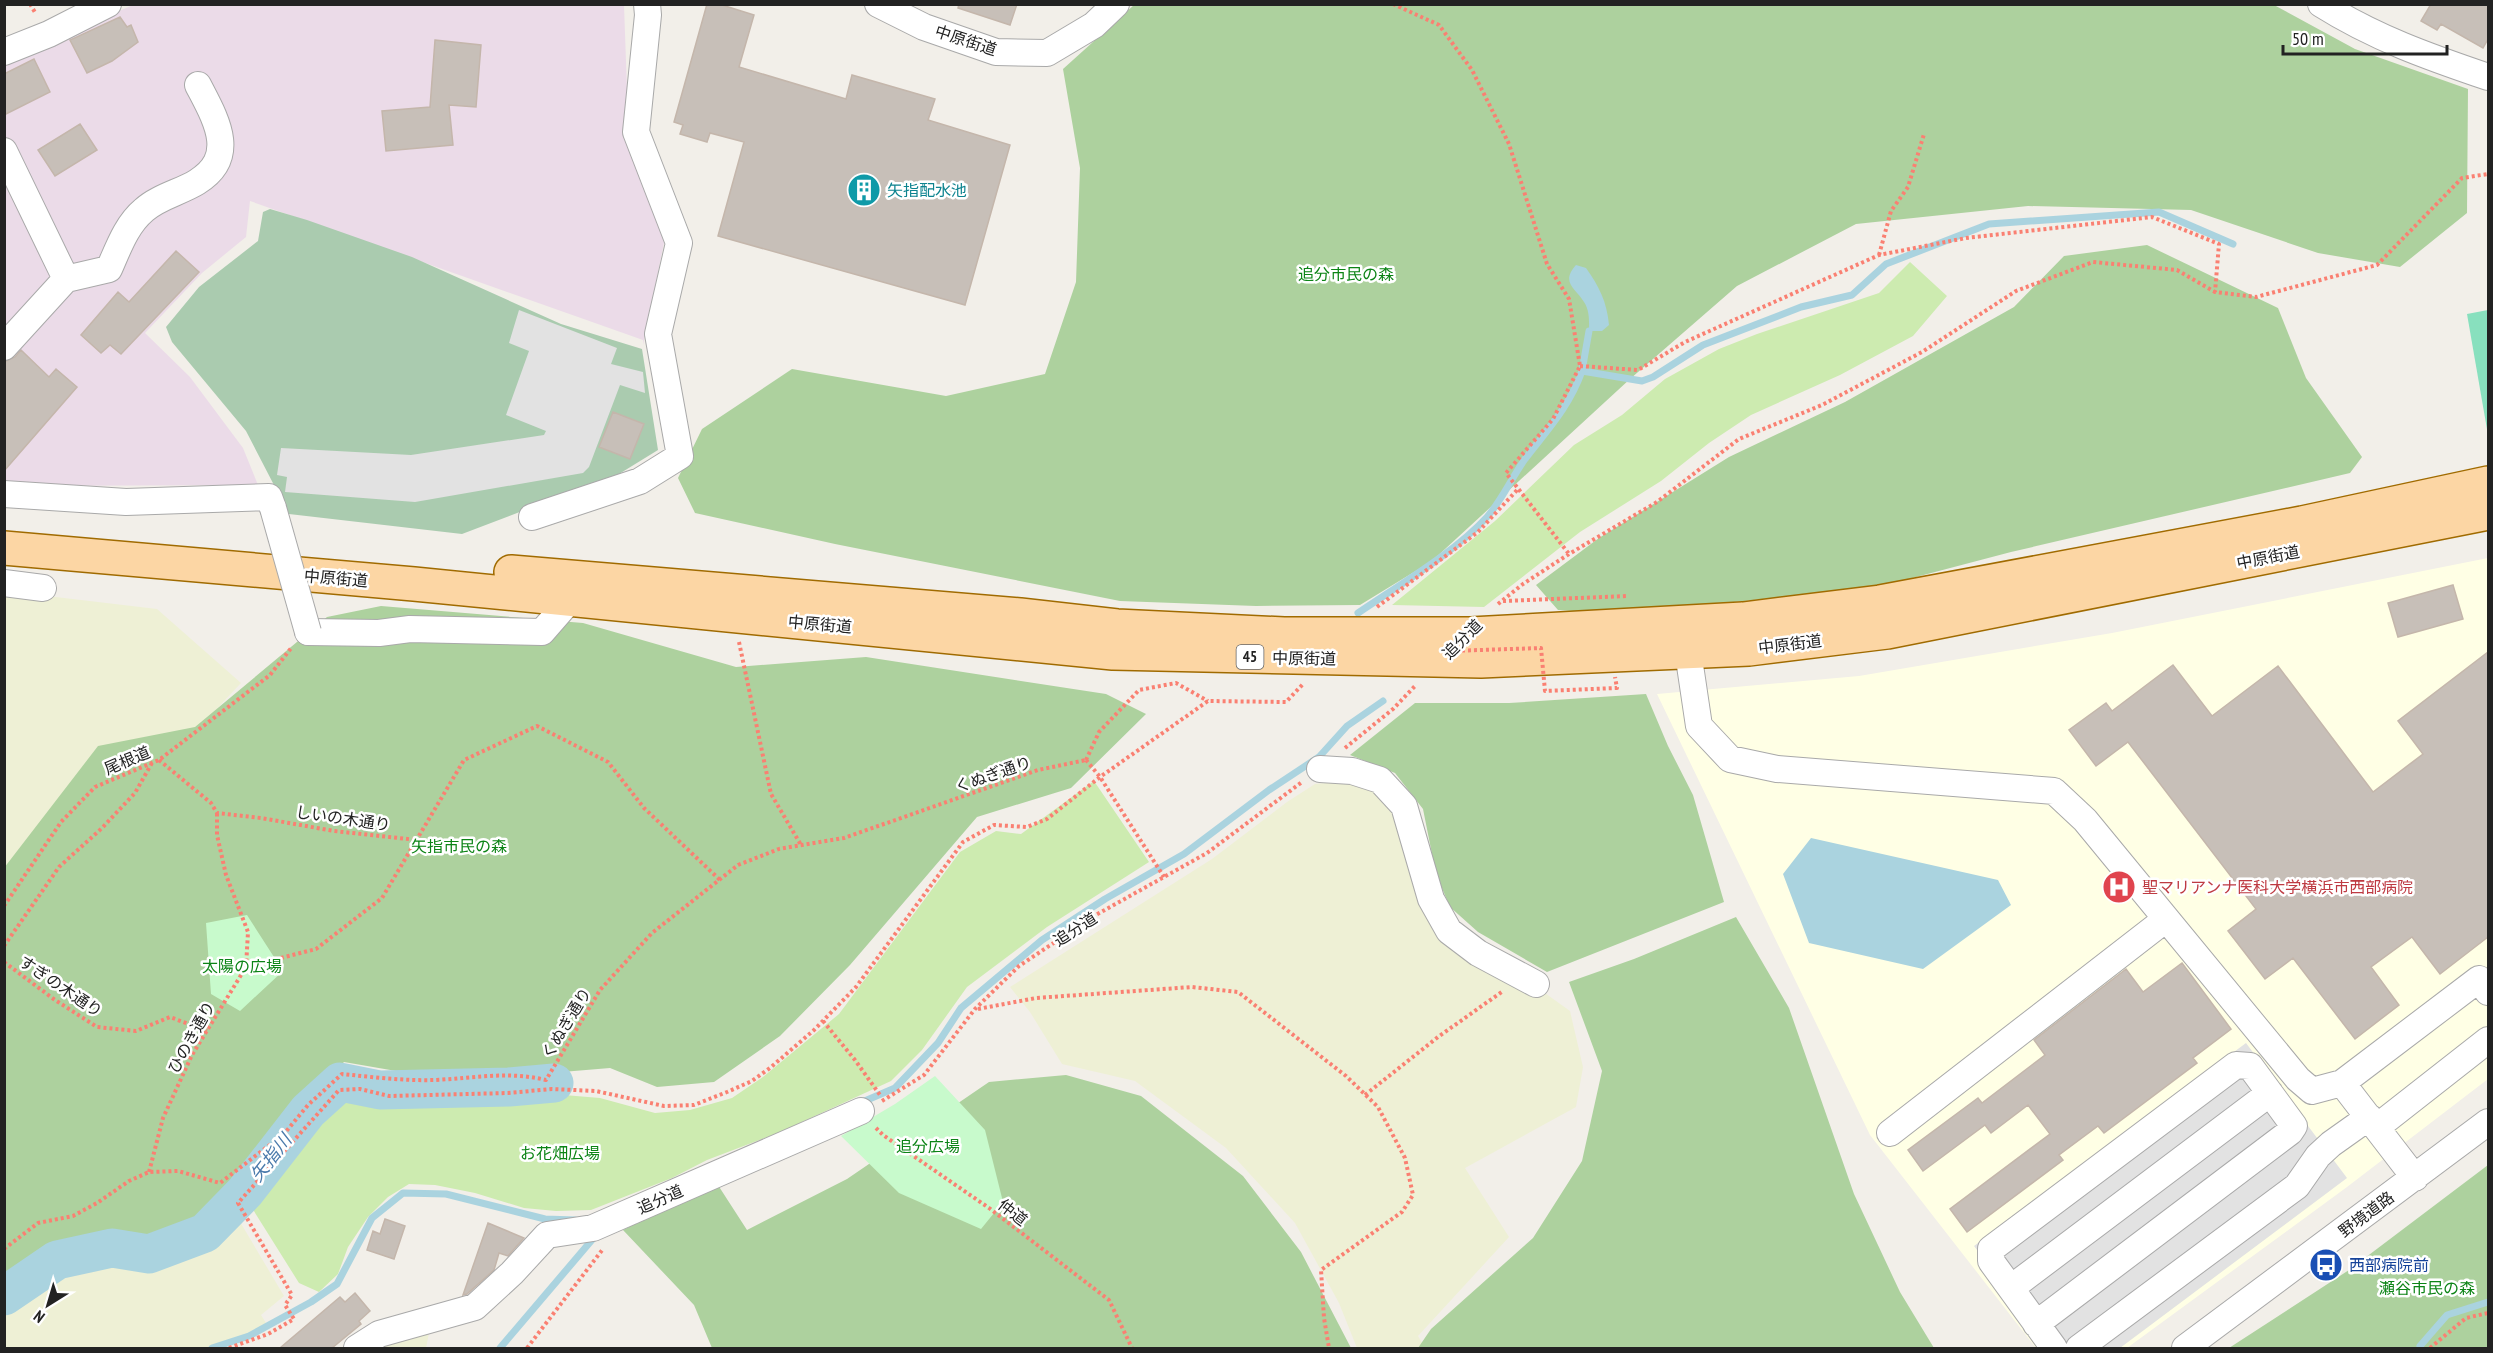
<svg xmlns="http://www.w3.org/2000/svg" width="2493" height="1353" font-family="'PT Sans Narrow','Noto Sans JP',sans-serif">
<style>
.industrial{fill:#ebdbe8}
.education{fill:#ffffe5}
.farmland{fill:#eef0d5}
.grass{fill:#cdebb0}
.forest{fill:#add19e}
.cemetery{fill:#aacbaf}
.park{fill:#c8facc}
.pitch{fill:#88e0be}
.parking{fill:#e2e2e2}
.water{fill:#aad3df}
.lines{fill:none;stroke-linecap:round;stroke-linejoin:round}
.stream{stroke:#aad3df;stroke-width:7}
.river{stroke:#aad3df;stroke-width:39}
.building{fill:#c7bfb8;stroke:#c4b6ab;stroke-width:1.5}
.minor-casing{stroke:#a9a9a9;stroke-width:28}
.major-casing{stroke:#a06b00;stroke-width:36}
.path{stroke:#fa8072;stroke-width:4;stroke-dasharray:3 3;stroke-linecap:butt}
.minor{stroke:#fff;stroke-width:26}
.major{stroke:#fcd6a4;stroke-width:33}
.minor-bridge-casing{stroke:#a9a9a9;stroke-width:28;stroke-linecap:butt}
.path-bridge{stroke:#fa8072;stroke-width:4;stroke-dasharray:3 3;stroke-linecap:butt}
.minor-bridge{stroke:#fff;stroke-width:26}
.labels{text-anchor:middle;stroke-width:5;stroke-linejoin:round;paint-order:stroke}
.shield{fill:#fff;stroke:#646464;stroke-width:1.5}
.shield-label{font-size:15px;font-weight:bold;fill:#222}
.street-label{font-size:16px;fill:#222;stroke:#fff}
.culture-label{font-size:16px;fill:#0d838f;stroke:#fff;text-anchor:start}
.park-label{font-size:16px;fill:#0c8416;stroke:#fff}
.health-label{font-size:16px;fill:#be3a42;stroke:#fff;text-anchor:start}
.transit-label{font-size:16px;fill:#164399;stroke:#fff;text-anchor:start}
.water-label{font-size:18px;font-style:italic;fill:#4a7aab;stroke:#fff}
</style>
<rect width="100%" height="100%" fill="#f2efe9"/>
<path class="industrial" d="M133,5H624L629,147L665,238L643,345V340L250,201L246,237L202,273L145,333L190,377L243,448L258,485L5,486L4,61Z"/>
<path class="education" d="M2488,558V1079L2347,1187L2127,1348H2036L1870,1135L1657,694L1859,676L2112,633Z"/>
<path class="farmland" d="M5,591L157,609L241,683L210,716L5,887Z
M1356,780L1388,798L1405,836L1424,906L1570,1011L1583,1067L1576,1107L1465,1168L1509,1237L1418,1336L1425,1348H1357L1339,1303L1295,1223L1226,1148L1135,1081L1062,1064L1030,1012L1010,987L1212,859L1287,802L1315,784Z
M233,1210L284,1296L261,1315L268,1326L211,1348H5V1296L57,1260L112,1248L149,1254L205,1233Z
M429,1333L426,1348H376L389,1341Z"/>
<path class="grass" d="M1910,262L1947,296L1913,336L1840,375L1751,415L1709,443L1661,481L1580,532L1484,607L1392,605L1495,521L1574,445L1622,415L1665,379L1719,349L1757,334L1879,293Z
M1094,781L1149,862L1047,927L967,987L922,1050L891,1081L778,1133L707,1160L672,1178L591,1210L556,1211L524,1208L475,1193L435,1185L409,1184L388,1197L368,1217L348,1247L338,1274L319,1292L299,1283L247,1200L274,1158L325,1109L354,1096L406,1098L564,1095L600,1098L655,1113L690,1110L732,1098L763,1077L839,1014L960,852L996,831L1021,834Z"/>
<path class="forest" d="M1134,5H2274L2355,49L2468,89L2467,213L2400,267L2318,253L2191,210L2028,206L1856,224L1737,286L1630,379L1432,561L1360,605L1256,606L1120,601L835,544L695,513L678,478L702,429L792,369L946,396L1045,374L1076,282L1080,168L1063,69Z
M2147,245L2278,308L2306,378L2362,457L2350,473L2011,552L1878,587L1619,614L1558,610L1536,585L1599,538L1729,457L1845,402L2014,307L2064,256Z
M381,606L583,623L736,667L866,657L1106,694L1146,714L1071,788L977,817L850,965L780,1036L714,1082L657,1087L610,1068L454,1081L344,1062L246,1161L205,1233L156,1241L61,1243L5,1282L4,868L98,746L195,727L327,617Z
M1646,694L1668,746L1693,795L1724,902L1547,972L1478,932L1450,907L1436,874L1423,809L1395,773L1350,755L1415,703H1509Z
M1736,917L1789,1008L1854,1194L1900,1292L1934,1348H1418L1431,1329L1533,1238L1582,1161L1602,1071L1569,982L1634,959Z
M1066,1075L1141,1096L1243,1176L1301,1252L1351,1348H712L694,1305L623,1230L716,1182L747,1230L847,1179L989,1082Z
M2488,1165V1348H2229L2349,1270Z"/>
<path class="cemetery" d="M270,209L307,220L412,257L561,324L642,349L658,450L619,474L462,534L289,514L246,431L172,342L166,327L199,287L258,241L263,212Z"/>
<path class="park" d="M247,915L283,971L240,1011L211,994L206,923Z
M935,1076L985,1130L1003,1202L981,1229L899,1193L841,1136L895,1104Z"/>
<path class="pitch" d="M2488,310V435L2467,314Z"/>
<path class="parking" d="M519,310L617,348L611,364L643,372L645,393L620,385L589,467L583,473L415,502L285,492L287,477L277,475L281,448L411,455L544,435L546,431L506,415L529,351L509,343Z
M2246,1043L2347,1178L2120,1348H2052L1974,1246Z"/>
<path class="water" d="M1576,265L1586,268C1599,286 1607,302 1609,325L1602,331H1589C1589,322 1590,311 1584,302C1576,288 1560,283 1576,265Z
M1811,838L1998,880L2011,905L1923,969L1809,943L1783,874Z"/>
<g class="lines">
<path class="stream" d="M1582,371L1589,331
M1358,613C1399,585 1454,553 1487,517C1502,500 1512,477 1525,459C1548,429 1569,407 1582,371L1642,381L1653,377L1703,345L1801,307L1852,295L1886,264L1989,224L2159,212L2233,244
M860,1103L895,1088L938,1043L961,1008L1042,940L1105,899L1184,854L1269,790L1319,757L1347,726L1383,701
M2420,1346L2447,1315L2488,1302
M212,1348L249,1336L311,1302L337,1284L372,1218L403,1193L446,1194L545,1219L575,1220
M500,1348L597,1234"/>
<path class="river" d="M4,1296L57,1260L112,1248L149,1254L205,1233L245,1192L308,1111L340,1082L380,1090L509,1087L554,1083"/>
</g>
<path class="building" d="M707,4H719L754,15L739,67L846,99L852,75L935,99L928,120L1010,145L965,305L718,236L744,142L710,133L707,142L680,134L683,125L674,122Z
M959,4H1017L1010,25L958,8Z
M2431,4H2488V39L2483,48L2441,24L2437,30L2421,21Z
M120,17L127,27L131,25L138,42L112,61L87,73L70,40Z
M435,40L481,45L476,107L449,105L453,145L386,151L382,111L430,107Z
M34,59L50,92L4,115V74Z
M80,124L97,150L55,176L38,150Z
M176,251L199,272L121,354L110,345L101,353L81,335L118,292L129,302Z
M21,350L49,377L56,369L77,387L4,471V362L15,357Z
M613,412L644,424L630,459L599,447Z
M2453,585L2463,619L2398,637L2388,603Z
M2488,652V937L2440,974L2412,937L2371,967L2399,1005L2355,1039L2293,958L2265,979L2228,931L2256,909L2128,742L2096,766L2069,730L2106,703L2112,711L2173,665L2212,716L2278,666L2373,792L2423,754L2398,721Z
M2182,963L2231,1029L2193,1058L2197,1063L2104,1133L2098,1126L2059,1155L2063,1160L1967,1232L1950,1209L2050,1134L2028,1105L1991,1133L1985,1125L1923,1171L1908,1150L1978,1098L1982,1103L2045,1055L2034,1040L2126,969L2143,992Z
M385,1219L405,1226L394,1259L367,1250L373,1231L380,1234Z
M488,1223L524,1238L508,1256L499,1253L494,1270L467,1294L463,1295Z
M355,1293L370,1311L359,1321L361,1324L332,1348H280L340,1297L345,1302Z"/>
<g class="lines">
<defs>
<path id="minor" d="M878,4L924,27L996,52L1047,53L1094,25L1116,4
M2321,4C2375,38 2429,57 2488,77
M4,52L49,34L108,4
M4,151L66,279
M4,347L66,279L109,269C118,249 126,225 144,210C158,197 181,192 197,182C239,156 215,118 198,85
M4,494L126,502L269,497L273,508
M532,517L640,481L680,456L658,334L679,243L636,132L648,15L647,4
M4,583L43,588
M308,632L379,633L410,629L542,632L569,601
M1688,652L1699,726L1730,759L1777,769L2054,791L2085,820L2298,1079L2312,1091L2342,1083L2479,979L2488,992
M1320,769L1352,771L1380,780L1404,806L1431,899L1449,931L1478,953L1536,984
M2342,1083L2415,1178
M2377,1127L2488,1040
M1890,1133L2166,919
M2011,1288L2270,1093
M2036,1324L2290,1132L2294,1126L2250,1066L2236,1065L1991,1249V1261L2054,1348
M357,1348L379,1334L475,1307L512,1273L547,1235L593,1228L861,1111
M2079,1348L2297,1186L2318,1156L2331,1144L2369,1117
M2185,1348L2488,1122"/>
<path id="major" d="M4,548L414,584L1113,653L1481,661L1749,649L1887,632L2488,513
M511,572L1020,615L1117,626L1284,634H1471L1743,619L1880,602L2302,523L2488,483"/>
</defs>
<use href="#minor" class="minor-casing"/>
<use href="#major" class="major-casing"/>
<path class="path" d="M30,4L36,14
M1393,4L1439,25L1472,70L1509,144L1547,264L1569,299L1580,366L1553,419L1506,473L1569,554
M1879,255L1891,211L1908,187L1924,134
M1580,366L1638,370L1685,342L1879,255L1966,238L2152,217L2219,244L2215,292
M1503,601L1628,596
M1498,604L1523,584L1569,554L1657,502L1739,439L1822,405L1922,352L2016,291L2093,262L2177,270L2215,292L2256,297L2377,265L2462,178L2488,174
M1377,607L1478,532L1518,489
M739,642L771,794L801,845
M1345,748L1393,709L1416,685
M159,760L211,803L217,813L261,818L334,831L417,840
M1086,760L1099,732L1139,690L1176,683L1208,701
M1086,760L1100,777L1164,877
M4,906L61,822L95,787L159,760L270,675L292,647
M4,946L59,867L102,828L135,793L153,761
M4,962L55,1000L97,1027L136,1031L170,1017L207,1031
M246,967L316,949L382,898L464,760L537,726L608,762L644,808L720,880
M978,1009L1036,998L1192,987L1238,992L1346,1076L1378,1107L1405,1158L1413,1195L1402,1212L1321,1270L1324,1318L1329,1348
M823,1021L855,1060L880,1095
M1365,1095L1438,1037L1503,991
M882,1101L924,1075L975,1009L1019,966L1094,916L1207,853L1302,782
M876,1128L883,1135L989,1208L1109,1300L1132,1348
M149,1172L163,1118L192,1055L246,967L248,932L226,875L217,835V813
M4,1249L38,1223L73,1216L97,1203L129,1181L149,1172L178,1171L220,1183L284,1134L308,1105L342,1074C372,1077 404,1081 435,1080C474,1078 508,1071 546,1080L600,990L652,933L738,865L779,849L844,838L1038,770L1086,760
M229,1348L268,1334L294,1319L285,1305L292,1295L238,1203L339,1090L360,1089L389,1096L508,1093L552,1089L596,1091L664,1106L694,1105L727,1092L752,1081L770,1068L814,1030L856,987L963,842L994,825L1027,827L1047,819L1100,777L1208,701L1286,702L1303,684
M527,1348L603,1249
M2430,1348L2466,1318L2488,1313"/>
<use href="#minor" class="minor"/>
<use href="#major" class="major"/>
<defs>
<path id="minor-bridge" d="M273,508L308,632"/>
</defs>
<use href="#minor-bridge" class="minor-bridge-casing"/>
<path class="path-bridge" d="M1450,651L1541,648L1545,691L1617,688L1615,677"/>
<use href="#minor-bridge" class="minor-bridge"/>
</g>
<defs>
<symbol id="building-disc" viewBox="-11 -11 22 22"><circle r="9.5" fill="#0f9aa8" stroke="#fff"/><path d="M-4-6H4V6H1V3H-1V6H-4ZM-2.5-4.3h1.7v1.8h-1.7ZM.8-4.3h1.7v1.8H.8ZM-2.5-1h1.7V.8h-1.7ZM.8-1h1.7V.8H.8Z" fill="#fff"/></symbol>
<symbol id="hospital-disc" viewBox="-11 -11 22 22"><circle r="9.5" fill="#e0444e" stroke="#fff"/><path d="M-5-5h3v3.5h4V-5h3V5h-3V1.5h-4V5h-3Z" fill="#fff"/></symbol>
<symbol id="bus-disc" viewBox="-11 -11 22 22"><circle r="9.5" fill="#1a4fb4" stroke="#fff"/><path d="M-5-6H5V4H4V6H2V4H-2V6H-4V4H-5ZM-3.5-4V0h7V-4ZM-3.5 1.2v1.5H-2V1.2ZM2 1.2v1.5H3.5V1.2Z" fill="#fff"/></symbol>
</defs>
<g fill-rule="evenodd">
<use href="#building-disc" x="845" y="171" width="38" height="38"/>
<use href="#hospital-disc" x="2100" y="868" width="38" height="38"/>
<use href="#bus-disc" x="2307" y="1246" width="38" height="38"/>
</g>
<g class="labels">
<rect class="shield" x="1236.5" y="645" width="27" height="24" rx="4.5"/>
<g class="shield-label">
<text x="1250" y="662">45</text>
</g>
<g class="street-label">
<text transform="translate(966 40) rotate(18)" y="6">中原街道</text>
<text transform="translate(2268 557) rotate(-11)" y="6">中原街道</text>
<text transform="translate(336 578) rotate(5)" y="6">中原街道</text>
<text transform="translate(820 624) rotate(5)" y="6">中原街道</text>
<text transform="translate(1462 639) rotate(-45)" y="6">追分道</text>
<text transform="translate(1790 644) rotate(-7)" y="6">中原街道</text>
<text transform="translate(1304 658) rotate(1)" y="6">中原街道</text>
<text transform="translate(127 760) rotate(-23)" y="6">尾根道</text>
<text transform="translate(993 774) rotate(-19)" y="6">くぬぎ通り</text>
<text transform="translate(343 818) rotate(8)" y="6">しいの木通り</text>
<text transform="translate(1075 929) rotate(-33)" y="6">追分道</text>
<text transform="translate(61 986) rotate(34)" y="6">すぎの木通り</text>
<text transform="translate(566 1023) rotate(-59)" y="6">くぬぎ通り</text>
<text transform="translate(191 1037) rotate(-61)" y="6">ひのき通り</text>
<text transform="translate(660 1199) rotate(-24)" y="6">追分道</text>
<text transform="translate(1013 1212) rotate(38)" y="6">仲道</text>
<text transform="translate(2366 1214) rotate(-37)" y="6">野境道路</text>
</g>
<g class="culture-label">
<text x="887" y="196">矢指配水池</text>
</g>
<g class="park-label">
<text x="1346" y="280">追分市民の森</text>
<text x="459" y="852">矢指市民の森</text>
<text x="242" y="972">太陽の広場</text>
<text x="928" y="1152">追分広場</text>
<text x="560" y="1159">お花畑広場</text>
<text x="2427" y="1294">瀬谷市民の森</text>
</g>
<g class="health-label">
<text x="2142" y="893">聖マリアンナ医科大学横浜市西部病院</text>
</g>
<g class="transit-label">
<text x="2349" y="1271">西部病院前</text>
</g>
<g class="water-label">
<text transform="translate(271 1158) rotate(-52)" y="6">矢指川</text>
</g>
</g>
<rect width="2493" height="1353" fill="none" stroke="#222222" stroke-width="12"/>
<g transform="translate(48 1305) rotate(217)" stroke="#ffffff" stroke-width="4.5" paint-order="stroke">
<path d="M0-4.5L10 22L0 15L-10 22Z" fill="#222222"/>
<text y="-9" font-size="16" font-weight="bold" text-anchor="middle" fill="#222222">N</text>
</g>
<path d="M2283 45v9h164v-9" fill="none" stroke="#222222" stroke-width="3"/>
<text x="2292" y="45" font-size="18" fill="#222222" stroke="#ffffff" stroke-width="4.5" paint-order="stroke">50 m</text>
</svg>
